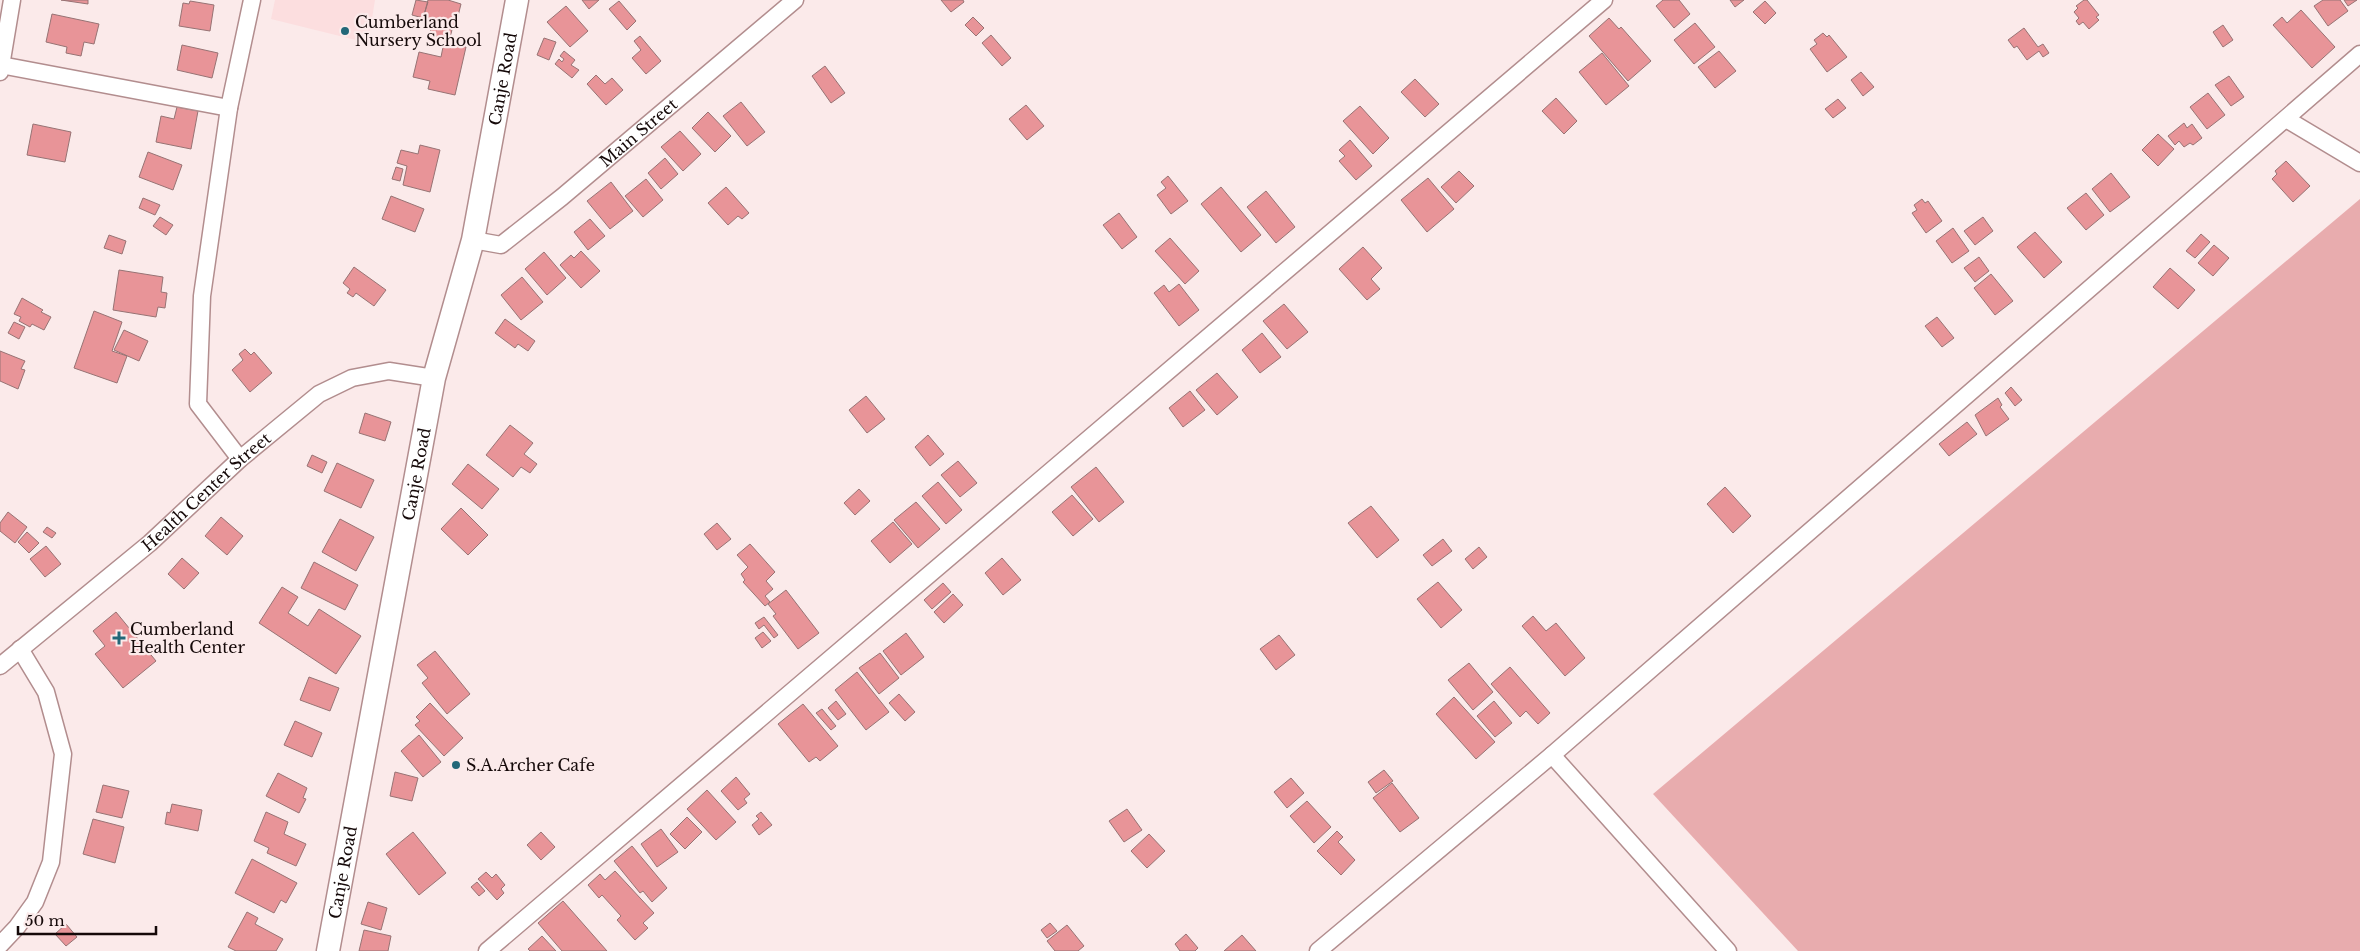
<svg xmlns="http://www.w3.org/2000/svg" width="2360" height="951" font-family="'Libre Baskerville',serif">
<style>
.built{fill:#fcdedf}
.green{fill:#e8acae}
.building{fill:#e89498;stroke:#977374}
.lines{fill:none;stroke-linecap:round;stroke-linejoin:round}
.street-casing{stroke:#b28d8e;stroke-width:19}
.secondary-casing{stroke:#b28d8e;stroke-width:25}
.street{stroke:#fff;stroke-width:16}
.secondary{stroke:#fff;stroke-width:22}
.poi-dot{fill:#236778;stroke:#fbeaea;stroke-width:2}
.labels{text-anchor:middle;stroke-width:4.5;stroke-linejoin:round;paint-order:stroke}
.poi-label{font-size:16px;fill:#150909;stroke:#fbeaea;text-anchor:start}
.street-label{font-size:16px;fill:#150909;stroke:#fbeaea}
</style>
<rect width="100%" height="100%" fill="#fbeaea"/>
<path class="built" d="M275,0H375L368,43L271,19Z"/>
<path class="green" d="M2360,199V951H1798L1653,794Z"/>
<path class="building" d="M61,0H88V4Z
M416,0L428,2L423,18L412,15Z
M428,0H448L461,4L455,28L423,19Z
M582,0H599L589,9Z
M941,0H963L964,2L951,12Z
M1663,0H1679L1690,14L1674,28L1656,6Z
M1730,0H1744L1735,7Z
M2084,0H2087L2099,15L2096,17L2099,20L2089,29L2083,22L2079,25L2076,21L2079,18L2074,12L2078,8L2076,6Z
M2323,0H2340L2348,11L2328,26L2314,6Z
M2344,0H2357L2348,6Z
M190,1L214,5L210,31L179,26L183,3L189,4Z
M619,1L636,21L627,30L609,9Z
M1765,1L1776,13L1765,24L1753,12Z
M566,6L588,31L570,47L547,22Z
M2301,10L2335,47L2312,68L2273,25L2282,17L2287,23Z
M52,14L99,24L94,44L84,42L81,56L66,53L67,47L46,42Z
M973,17L984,28L976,36L965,25Z
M1609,18L1619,29L1621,27L1651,61L1628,81L1589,36Z
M1695,23L1715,47L1694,64L1674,40Z
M433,24L452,30L449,41L429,35Z
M2223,25L2233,40L2223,47L2213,32Z
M2024,28L2038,47L2043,44L2049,53L2043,57L2039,51L2027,60L2017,46L2014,48L2008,40Z
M1823,33L1827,37L1829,35L1847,57L1827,72L1810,49L1817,44L1814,40Z
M991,35L1011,58L1002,66L982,43Z
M640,36L661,61L646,74L632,58L641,50L634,41Z
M544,38L556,42L549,60L537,55Z
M444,42L466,47L455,95L428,89L430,81L413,77L419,52L441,57Z
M182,45L218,53L212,78L177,70Z
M564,51L575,60L571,65L579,70L572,78L555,64L559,59L562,62L564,59L560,56Z
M1719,51L1736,71L1715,88L1698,67Z
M1602,53L1629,86L1606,105L1579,72Z
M825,66L845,93L831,103L812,76Z
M1861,72L1874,87L1863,96L1851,80Z
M596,75L605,84L612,78L623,90L606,105L587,84Z
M2229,76L2244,97L2231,106L2215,85Z
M1415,79L1439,104L1425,117L1401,92Z
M2208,93L2225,115L2207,129L2190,107Z
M1556,98L1577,121L1564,134L1542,111Z
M1838,99L1846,108L1833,118L1825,109Z
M741,102L765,132L747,146L723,116Z
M1026,105L1044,126L1027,140L1009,119Z
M1360,106L1389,138L1373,154L1343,121Z
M177,107L198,111L191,149L156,142L161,116L174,119Z
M708,112L731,136L715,152L692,128Z
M2184,123L2187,128L2192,124L2202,138L2193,145L2190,143L2184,147L2179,141L2175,145L2168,136Z
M33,124L71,132L65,162L27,155Z
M680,131L701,154L683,171L661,147Z
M2158,134L2174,149L2158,166L2142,150Z
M1350,140L1372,166L1356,180L1339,161L1345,156L1339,150Z
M420,145L440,150L430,192L403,185L407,166L397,163L401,150L418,154Z
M148,152L182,165L173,190L139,177Z
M665,158L678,174L661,189L648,173Z
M2286,161L2310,186L2293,202L2272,179L2277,174L2275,171Z
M396,167L403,169L400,181L392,179Z
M1459,171L1474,186L1456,203L1441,187Z
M2111,173L2130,197L2110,212L2092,189Z
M1168,176L1188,201L1171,214L1157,195L1166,188L1161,182Z
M1428,178L1454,209L1427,232L1401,200Z
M646,179L663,200L643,217L625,196Z
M611,182L633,211L610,229L587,201Z
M726,187L749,213L742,219L738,216L728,225L708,203Z
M1221,187L1261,235L1241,252L1201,204Z
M1266,191L1295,227L1276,243L1247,207Z
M2086,193L2104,215L2086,230L2067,208Z
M391,196L424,209L415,232L382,219Z
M143,198L160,205L155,215L139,208Z
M1922,199L1925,203L1928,201L1942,221L1926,233L1912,213L1917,210L1914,205Z
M1119,213L1137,237L1122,249L1103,225Z
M160,217L173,225L166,235L153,226Z
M1983,217L1993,231L1975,245L1964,231Z
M590,219L605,236L588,250L574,232Z
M1953,228L1969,251L1952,263L1936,241Z
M2035,232L2062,262L2044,278L2017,247Z
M2201,234L2210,242L2195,258L2186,251Z
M109,235L126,241L122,254L104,248Z
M1170,238L1199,271L1185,284L1155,251Z
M2214,245L2229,258L2213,276L2198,263Z
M1363,247L1382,268L1371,279L1380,289L1367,300L1339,269Z
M581,251L600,271L581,288L560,265L571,255L574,258Z
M544,252L566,278L547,295L525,269Z
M1979,257L1989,271L1975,282L1964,268Z
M354,267L386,290L374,306L356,293L353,297L347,293L350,289L343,283Z
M2170,268L2195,290L2178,309L2153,287Z
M119,270L163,277L161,292L167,293L165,308L158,307L156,317L113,310Z
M1991,274L2013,301L1995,315L1974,288Z
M522,277L543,302L521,320L501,295Z
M1179,284L1199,310L1179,326L1154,293L1164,285L1169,292Z
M22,298L43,310L41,312L51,317L44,330L32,324L30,327L19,321L21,317L14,314Z
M1284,304L1308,332L1287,349L1263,321Z
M94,311L122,322L112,351L127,356L117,383L74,368Z
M1937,317L1954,338L1942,347L1925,326Z
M505,319L535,341L528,351L518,344L515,348L495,333Z
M14,322L25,327L19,339L8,333Z
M124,330L148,341L139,361L114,350Z
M1262,333L1281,357L1260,373L1242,350Z
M245,349L251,355L254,352L272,373L250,392L232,370L243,360L239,354Z
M0,351L25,361L21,369L25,370L18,389L0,381Z
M1217,373L1238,397L1217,415L1196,390Z
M2011,387L2022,400L2015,406L2005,393Z
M1190,391L1205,410L1183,427L1169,408Z
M866,396L885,419L867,433L849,410Z
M1998,398L2002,405L2000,407L2009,419L1986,436L1975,415Z
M365,413L391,422L385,441L359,433Z
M1967,422L1977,434L1949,456L1939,444Z
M510,425L533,443L524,454L537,464L530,473L521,467L513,477L486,455Z
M928,435L944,454L930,466L915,447Z
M312,455L327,462L322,473L307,466Z
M958,461L977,483L960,497L941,475Z
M337,463L374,480L361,508L324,491Z
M468,464L499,489L482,509L452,484Z
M1096,467L1124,502L1099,522L1071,487Z
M938,482L962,510L946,524L922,496Z
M1725,487L1751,516L1733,533L1707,504Z
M859,489L870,501L855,515L844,503Z
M1072,495L1093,519L1073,536L1052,512Z
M916,502L940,529L918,548L894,520Z
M1371,506L1399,540L1377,558L1348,523Z
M461,508L488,535L468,555L441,529Z
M8,512L27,527L15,543L0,531V523Z
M221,517L243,536L227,555L205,536Z
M340,519L374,537L356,571L322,552Z
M893,522L912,544L890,563L871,541Z
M717,523L731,539L717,550L704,534Z
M47,527L56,533L52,538L43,532Z
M27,532L39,543L29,553L18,542Z
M1443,539L1452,551L1432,566L1423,555Z
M750,544L775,572L766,581L773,589L765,596L770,602L765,606L743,582L745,580L741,574L748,567L737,555Z
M46,546L61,564L45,577L30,559Z
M1479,547L1487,557L1473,569L1465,559Z
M182,558L199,573L184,589L168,574Z
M1002,558L1021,580L1003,595L985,573Z
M314,562L358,585L345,610L301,588Z
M1438,582L1462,610L1441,628L1417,599Z
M943,583L951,592L932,609L924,600Z
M282,587L298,597L288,613L308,626L319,609L361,636L336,674L259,623Z
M786,590L819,633L798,649L773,616L776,614L768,604Z
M953,594L963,605L944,623L934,612Z
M116,612L156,661L123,688L95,654L105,646L93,631Z
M1533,616L1546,631L1556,623L1585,658L1565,676L1522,626Z
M764,617L778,635L774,638L764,625L759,629L755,623Z
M763,632L771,641L762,648L755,638Z
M906,633L924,657L901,675L883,651Z
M1279,635L1295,655L1276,670L1260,649Z
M435,651L470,694L447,714L422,683L428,678L417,665Z
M880,653L899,678L879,694L859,668Z
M1469,663L1493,692L1473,710L1448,680Z
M1510,667L1550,713L1538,724L1526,711L1520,717L1491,684Z
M857,672L889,712L866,730L835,690Z
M309,677L339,688L330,711L300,700Z
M899,694L915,712L905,721L889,703Z
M1454,697L1495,742L1476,759L1436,714Z
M836,701L846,714L838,720L828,708Z
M1494,701L1512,723L1495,737L1477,716Z
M430,703L463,738L444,756L415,725L420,721L416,717Z
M803,704L838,746L820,761L816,757L809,762L778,724Z
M822,709L836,726L831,730L816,713Z
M295,721L322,733L312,757L284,745Z
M419,735L441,762L423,777L401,751Z
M1384,770L1393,781L1376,793L1368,782Z
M395,772L418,778L412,801L390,796Z
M278,773L307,788L303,798L306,799L299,813L266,796Z
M736,777L750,794L744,799L747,803L738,810L721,791Z
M1291,778L1304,793L1287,808L1274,792Z
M1392,783L1419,818L1400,832L1373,798Z
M103,785L129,791L122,818L96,812Z
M707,790L736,822L716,840L687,809Z
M1307,801L1331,827L1314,843L1290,816Z
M172,804L202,810L198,831L165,824L167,812L170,813Z
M1127,809L1142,830L1124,842L1109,821Z
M266,812L288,822L284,834L306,844L296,866L267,853L269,848L254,841Z
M761,812L772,825L759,835L752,825L759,819L756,816Z
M687,817L702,832L685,849L670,834Z
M93,819L124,827L115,863L83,854Z
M661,829L678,852L657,867L641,844Z
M1337,831L1343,837L1338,842L1355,860L1341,875L1317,851Z
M413,832L446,873L419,895L386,854Z
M541,832L555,847L541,860L527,845Z
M1149,834L1165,851L1147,868L1131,851Z
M632,846L667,888L652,902L643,891L640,893L614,861Z
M252,859L297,883L286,903L281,900L274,913L235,893Z
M615,871L654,913L643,923L648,928L635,940L617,920L621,916L602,895L599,898L588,885L600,874L605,880Z
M486,872L492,878L496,874L505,885L501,889L504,893L497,900L478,879Z
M477,882L485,891L479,896L471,887Z
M563,901L607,951H562L538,923Z
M368,902L387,908L381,930L361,924Z
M247,912L258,918L255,924L283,939L276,951H236L228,947Z
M1050,923L1057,931L1047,938L1041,930Z
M66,924L77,937L66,946L55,934Z
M1067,925L1084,946L1078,951H1055L1047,941Z
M364,930L391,936L388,951H359Z
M1186,934L1198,948L1195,951H1180L1175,944Z
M1242,935L1256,951H1224Z
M542,936L556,951H530L528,949Z"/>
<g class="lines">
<defs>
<g id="street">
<path d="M1,65L229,108"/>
<path d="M0,72L12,0"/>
<path d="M2286,119L2360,163"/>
<path id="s1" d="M473,240L501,245L562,197L795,0"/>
<path d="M240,459L198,404L202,296L229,108L252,0"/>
<path id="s2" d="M0,666L150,543L240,459L319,394L352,378L389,371L434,378"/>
<path d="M1552,755L1728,951"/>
<path d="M0,945L17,927L35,902L51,862L63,754L46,692L20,649"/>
<path d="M487,951L1604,0"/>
<path d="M1318,951L1552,755L2360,54"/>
</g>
<g id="secondary">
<path id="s3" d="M328,951L434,378L473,240L517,0"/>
</g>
</defs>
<use href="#street" class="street-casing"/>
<use href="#secondary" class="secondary-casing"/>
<use href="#street" class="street"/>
<use href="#secondary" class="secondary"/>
</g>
<g class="poi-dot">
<circle cx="345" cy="31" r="5"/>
<path d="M116.5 630.5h5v5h5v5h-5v5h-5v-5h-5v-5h5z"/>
<circle cx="456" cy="765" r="5"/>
</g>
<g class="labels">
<g class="poi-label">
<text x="355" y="28">Cumberland<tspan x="355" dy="18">Nursery School</tspan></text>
<text x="130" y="635">Cumberland<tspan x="130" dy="18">Health Center</tspan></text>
<text x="466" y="771">S.A.Archer Cafe</text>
</g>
<g class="street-label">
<text dy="6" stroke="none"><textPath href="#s3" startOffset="890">Canje Road</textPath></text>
<text dy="6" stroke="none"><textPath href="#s1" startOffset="206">Main Street</textPath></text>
<text dy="6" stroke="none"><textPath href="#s3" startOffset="485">Canje Road</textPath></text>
<text dy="6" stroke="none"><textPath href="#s2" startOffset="270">Health Center Street</textPath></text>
<text dy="6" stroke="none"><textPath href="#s3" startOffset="80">Canje Road</textPath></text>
</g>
</g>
<path d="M18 926v8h138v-8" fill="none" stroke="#150909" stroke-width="2.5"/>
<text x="25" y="926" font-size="15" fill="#150909" stroke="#fbeaea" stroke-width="4" paint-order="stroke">50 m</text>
</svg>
